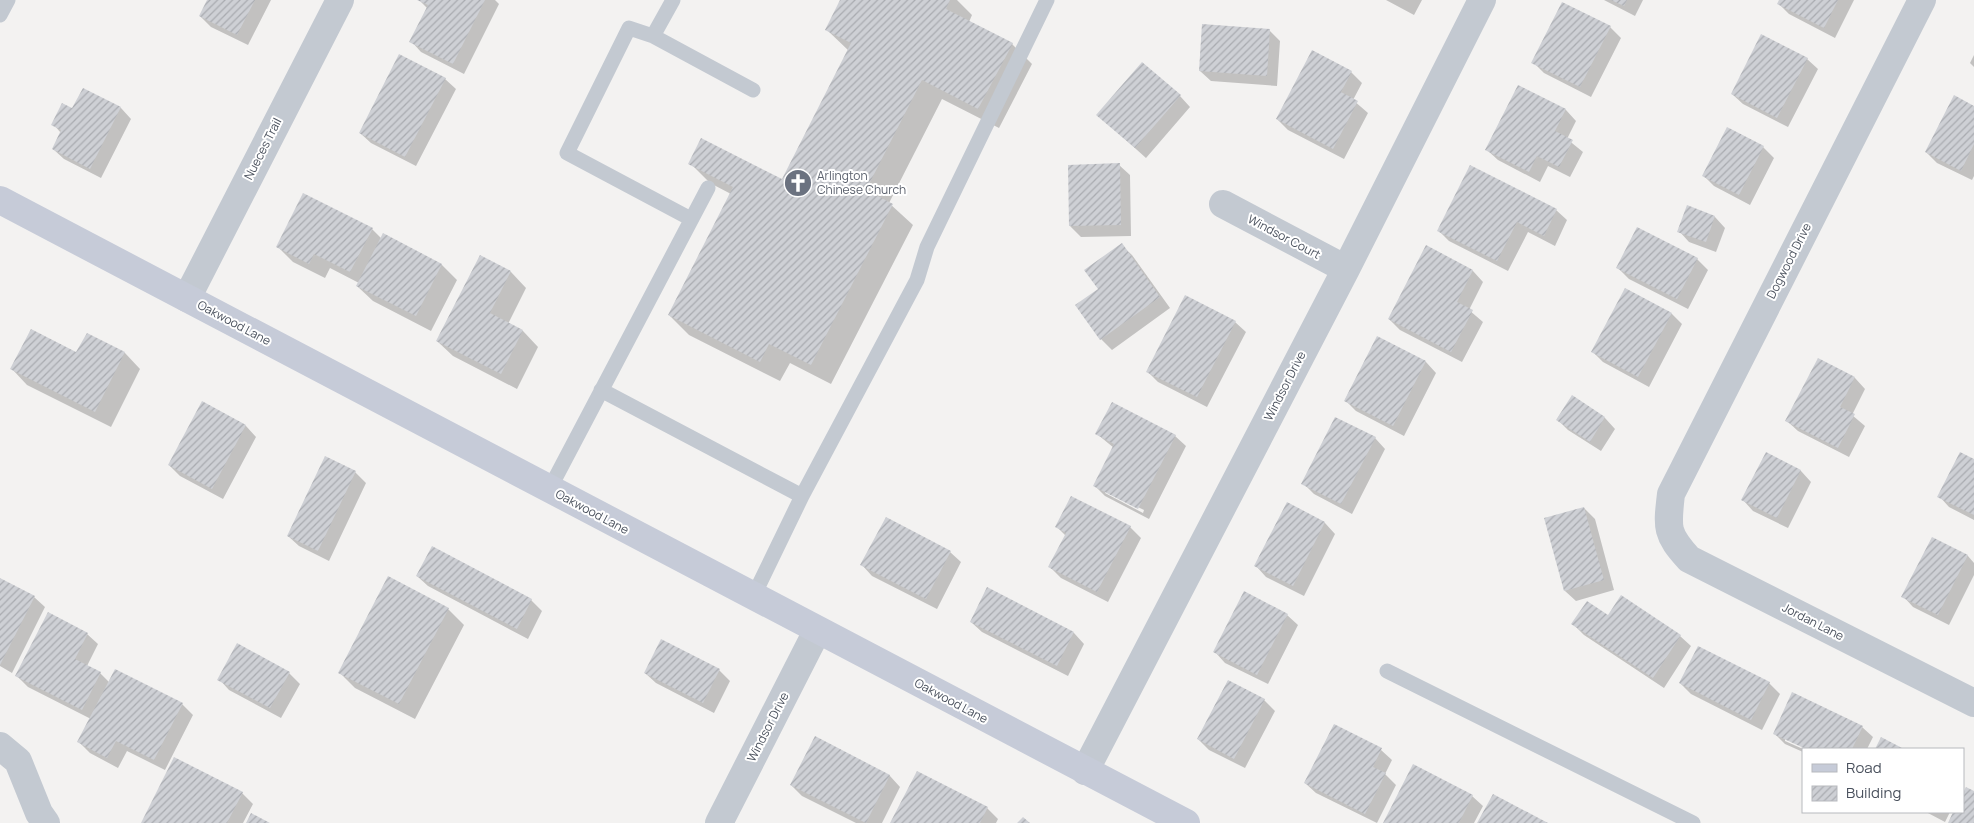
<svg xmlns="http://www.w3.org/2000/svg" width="1974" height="823" font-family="Manrope,sans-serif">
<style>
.shadow{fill:#0003;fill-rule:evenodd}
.building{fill:url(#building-hatch)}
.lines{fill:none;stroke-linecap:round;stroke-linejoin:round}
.lane{stroke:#c3c9d1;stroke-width:15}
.street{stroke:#c3c9d1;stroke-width:28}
.secondary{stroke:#c6cbd8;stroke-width:28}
.labels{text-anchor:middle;stroke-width:4;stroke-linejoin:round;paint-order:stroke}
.street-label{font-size:12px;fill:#4a515d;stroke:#fff}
.worship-label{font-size:12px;fill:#5b616d;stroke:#fff;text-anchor:start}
</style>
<defs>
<pattern id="building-hatch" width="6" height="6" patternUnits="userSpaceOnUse" patternTransform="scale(1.25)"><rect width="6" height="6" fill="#ced0d5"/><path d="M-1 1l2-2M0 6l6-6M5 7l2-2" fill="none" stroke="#a9abb0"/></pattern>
</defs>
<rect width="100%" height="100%" fill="#f3f2f1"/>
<path class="shadow" d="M209,0H271L248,45L211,27L200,16Z
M419,0H495L499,4L464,74L421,52L411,41L427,8Z
M842,0H957L972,15L969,22L1012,44L1032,64L999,128L942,99L889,203L913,225L831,384L790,363L780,381L689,335L669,315L731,194L710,183L690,163L782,181L849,51L827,30Z
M1386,0H1422L1414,15Z
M1604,0H1643L1635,16Z
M1780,0H1854L1835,38L1789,14L1778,3Z
M1610,27L1621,38L1591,97L1544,73L1533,62Z
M1269,30L1280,41L1277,86L1211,81L1200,71Z
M1974,55V67L1970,63Z
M1807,59L1818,69L1788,127L1743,104L1732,94Z
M1351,72L1362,83L1353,100L1368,113L1344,159L1288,130L1277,119Z
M445,79L456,89L416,166L371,143L360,133Z
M1519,86L1566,110L1576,121L1567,139L1583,152L1570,177L1548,166L1540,182L1498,160L1487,150Z
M83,89L121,108L131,119L101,178L64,159L53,149L61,133L53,124L73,110Z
M1180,96L1190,107L1146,158L1098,115Z
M1974,107V176L1972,180L1937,163L1926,152Z
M1763,147L1774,158L1750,205L1714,186L1704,176Z
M1119,165L1130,175L1131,236L1081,237L1070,226Z
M1688,207L1715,217L1725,228L1716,252L1689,242L1679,231Z
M1556,210L1567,220L1555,246L1528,232L1508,271L1449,241L1438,230Z
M372,229L381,238L442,265L457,280L431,331L373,301L357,286L359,283L330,268L325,278L293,262L277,246Z
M1121,245L1132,255L1170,308L1112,350L1101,339Z
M1427,247L1473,271L1483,282L1469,310L1483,322L1462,362L1400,330L1389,319Z
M480,257L511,272L526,288L508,324L523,331L538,347L517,389L453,356L437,341Z
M1697,259L1708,270L1688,309L1629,279L1618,268Z
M1626,289L1672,314L1682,324L1649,387L1603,362L1593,352Z
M1235,322L1246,332L1207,407L1158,382L1147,371Z
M87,334L125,353L140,369L111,427L27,385L12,369L77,354Z
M1377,338L1426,362L1436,373L1404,436L1356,411L1345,400Z
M1818,360L1855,378L1865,389L1852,415L1865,426L1849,457L1798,431L1787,421Z
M1572,397L1605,418L1615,429L1601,451L1568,430L1557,419Z
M202,403L246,426L256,437L223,499L180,476L169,465Z
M1097,434L1175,436L1186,446L1149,519L1105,496L1094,485L1114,448ZM1105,491L1144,510L1143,513L1105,493Z
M1375,438L1385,449L1352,514L1314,494L1303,483Z
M1766,454L1801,471L1811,482L1788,528L1753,511L1743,500Z
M1974,461V520L1949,507L1939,496Z
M355,472L366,483L329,561L299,546L288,536Z
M1287,504L1325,523L1335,534L1304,596L1266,577L1256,566Z
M1584,508L1595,519L1614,590L1576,601L1565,591L1546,519Z
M1057,527H1130L1141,538L1108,602L1061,578L1050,567L1066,536Z
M1932,538L1968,556L1974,563V575L1949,625L1913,607L1903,596Z
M432,548L531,600L542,611L528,639L428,586L417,576Z
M950,552L961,562L937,609L872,576L862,565Z
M0,579L34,597L45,607L12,673L0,666Z
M448,609L464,625L415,719L355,688L339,672Z
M1287,615L1298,625L1268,684L1225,663L1215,652Z
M1608,617L1680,636L1691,646L1664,688L1584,635L1573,624Z
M971,622L1074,633L1084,644L1068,676L982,632Z
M87,634L98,644L87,666L100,673L109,682L182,704L193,715L165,770L127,751L118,768L90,753L79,742L91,719L28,687L17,676Z
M719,670L730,681L714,713L656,683L645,673Z
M289,673L300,684L281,718L229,690L219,679Z
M1228,681L1264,700L1275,711L1245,768L1209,750L1198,739Z
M1680,683H1769L1780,694L1762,730L1691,694Z
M1334,725L1381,750L1392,760L1385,774L1396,785L1377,823L1316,793L1305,783Z
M1862,727L1873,737L1867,749H1809L1785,738V741L1803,749V752L1785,744L1774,733Z
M815,738L890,776L900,787L882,823H856L802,796L791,785Z
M242,793L253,804L243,823H142Z
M1472,796L1483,806L1474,823H1384Z
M987,808L998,819L996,823H891Z
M1926,812H1950L1945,822Z"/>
<path class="building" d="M207,0H255L237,35L199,16Z
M417,0H485L453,64L409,42L428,5Z
M840,0H950L946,9L1013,43L978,109L922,80L866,190L893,204L811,365L769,344L760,362L668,315L733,187L688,164L701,138L782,179L851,43L825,30Z
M1611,0H1627L1624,6Z
M1779,0H1838L1824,28L1777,4Z
M1562,2L1611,26L1580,87L1531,63Z
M1202,24L1270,29L1267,76L1199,71Z
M1761,34L1808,58L1777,118L1731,94Z
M1312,50L1352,71L1341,92L1358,101L1333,149L1276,119Z
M399,54L446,78L405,157L359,133Z
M1142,62L1181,95L1135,148L1096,115Z
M1518,85L1566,109L1555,131L1573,140L1559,167L1537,156L1529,172L1485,150Z
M83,88L121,107L90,169L52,149L61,130L51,125L62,103L72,108Z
M1954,95L1974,106V144L1961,171L1925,152Z
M1727,127L1764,146L1739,195L1702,176Z
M1120,163L1121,225L1069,226L1068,165Z
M1470,165L1557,209L1544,236L1517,222L1497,261L1437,231Z
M303,193L373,228L350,272L314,254L309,264L276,247Z
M1687,205L1715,216L1706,242L1677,232Z
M1637,227L1698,258L1677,299L1616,268Z
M383,233L442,264L416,316L356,286Z
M1122,243L1160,297L1100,340L1075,305L1098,289L1084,270Z
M1426,245L1473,270L1457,302L1473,310L1451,352L1388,319Z
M480,255L511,271L490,313L523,330L501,374L436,341Z
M1625,288L1672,313L1638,377L1591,352Z
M1185,295L1236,321L1197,397L1146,372Z
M31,329L76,352L87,333L125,352L95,412L10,369Z
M1377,336L1426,361L1393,426L1344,401Z
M1818,358L1855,377L1840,407L1855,414L1838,448L1785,421Z
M1572,395L1605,417L1590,442L1556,420Z
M202,401L246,425L212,489L168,465Z
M1112,402L1176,435L1138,509L1093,486L1114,444L1095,434Z
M1335,417L1376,437L1341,504L1301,484Z
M1766,452L1801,470L1777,518L1741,500Z
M1960,452L1974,459V515L1937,497Z
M325,456L356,471L318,551L287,536Z
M1071,496L1131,526L1097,592L1048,567L1066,533L1055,527Z
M1287,502L1325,522L1293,586L1254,566Z
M1584,507L1604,580L1564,591L1544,518Z
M886,517L951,551L926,599L860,565Z
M1932,537L1968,555L1938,615L1901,597Z
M432,546L532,599L517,629L416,576Z
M388,576L449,608L399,704L338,673Z
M0,578L35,596L0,665Z
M987,587L1074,632L1057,666L970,622Z
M1244,591L1288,614L1257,675L1213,652Z
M1621,595L1681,635L1653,678L1571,624L1587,601L1608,615Z
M48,612L88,633L75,659L101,672L82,710L15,676Z
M661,639L720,669L703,703L644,673Z
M237,643L290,672L270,708L217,680Z
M1698,646L1770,682L1751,720L1679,683Z
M115,669L183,703L154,760L116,741L107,758L77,742Z
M1228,680L1265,699L1234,759L1197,739Z
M1792,692L1863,726L1852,749H1806L1773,734Z
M1334,724L1382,748L1373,767L1386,773L1365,814L1304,783Z
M815,736L890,775L866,823L790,785Z
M1881,737L1904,749H1875Z
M174,757L243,792L227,823H141Z
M1413,764L1473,795L1459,823H1383Z
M917,771L988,807L980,823H890Z
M1966,787L1974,791V823H1948L1953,812H1963V793Z
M1493,794L1548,823H1477Z
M251,813L270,823H246Z
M1023,817L1030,823H1017Z"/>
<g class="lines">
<path class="lane" d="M673,0L653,36L629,28L567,153L691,219
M0,15L8,0
M653,36L753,90
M601,390L802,496L753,597
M549,490L708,188
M802,496L917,280L927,247L1047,0
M1387,671L1693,823"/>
<path class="street" d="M1922,0L1671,494C1667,528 1666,534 1689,559L1974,703
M1223,204L1346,269
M187,298L340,0
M0,746L18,761L39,813L46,823
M1085,771L1346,269L1482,0
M719,823L817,631"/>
<path class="secondary" d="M0,200L1186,823"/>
</g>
<defs>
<symbol id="church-disc" viewBox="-11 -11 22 22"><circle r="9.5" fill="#6b7280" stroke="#fff"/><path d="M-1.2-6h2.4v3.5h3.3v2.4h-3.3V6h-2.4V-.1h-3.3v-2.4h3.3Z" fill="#fff"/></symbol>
</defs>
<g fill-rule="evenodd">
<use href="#church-disc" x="782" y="167" width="32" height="32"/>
</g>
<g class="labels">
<g class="street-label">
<text transform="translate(263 149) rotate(-63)" y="4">Nueces Trail</text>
<text transform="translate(1284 237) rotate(28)" y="4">Windsor Court</text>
<text transform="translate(1789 261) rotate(-63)" y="4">Dogwood Drive</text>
<text transform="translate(234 323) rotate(28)" y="4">Oakwood Lane</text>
<text transform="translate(1285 386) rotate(-63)" y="4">Windsor Drive</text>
<text transform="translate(592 512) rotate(28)" y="4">Oakwood Lane</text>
<text transform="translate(1813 622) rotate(27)" y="4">Jordan Lane</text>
<text transform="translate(951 701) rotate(28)" y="4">Oakwood Lane</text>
<text transform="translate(768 727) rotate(-63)" y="4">Windsor Drive</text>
</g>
<g class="worship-label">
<text x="817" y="180">Arlington<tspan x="817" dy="14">Chinese Church</tspan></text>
</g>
</g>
<rect x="1802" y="748" width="162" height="65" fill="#ffffff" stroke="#b7b9be"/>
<rect x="1812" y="764" width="25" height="8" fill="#c6cbd8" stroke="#b7b9be"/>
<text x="1846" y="773" font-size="15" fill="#4a515d">Road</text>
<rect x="1812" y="786" width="25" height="15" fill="url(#building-hatch)" stroke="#b7b9be"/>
<text x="1846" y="798" font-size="15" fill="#4a515d">Building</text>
</svg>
